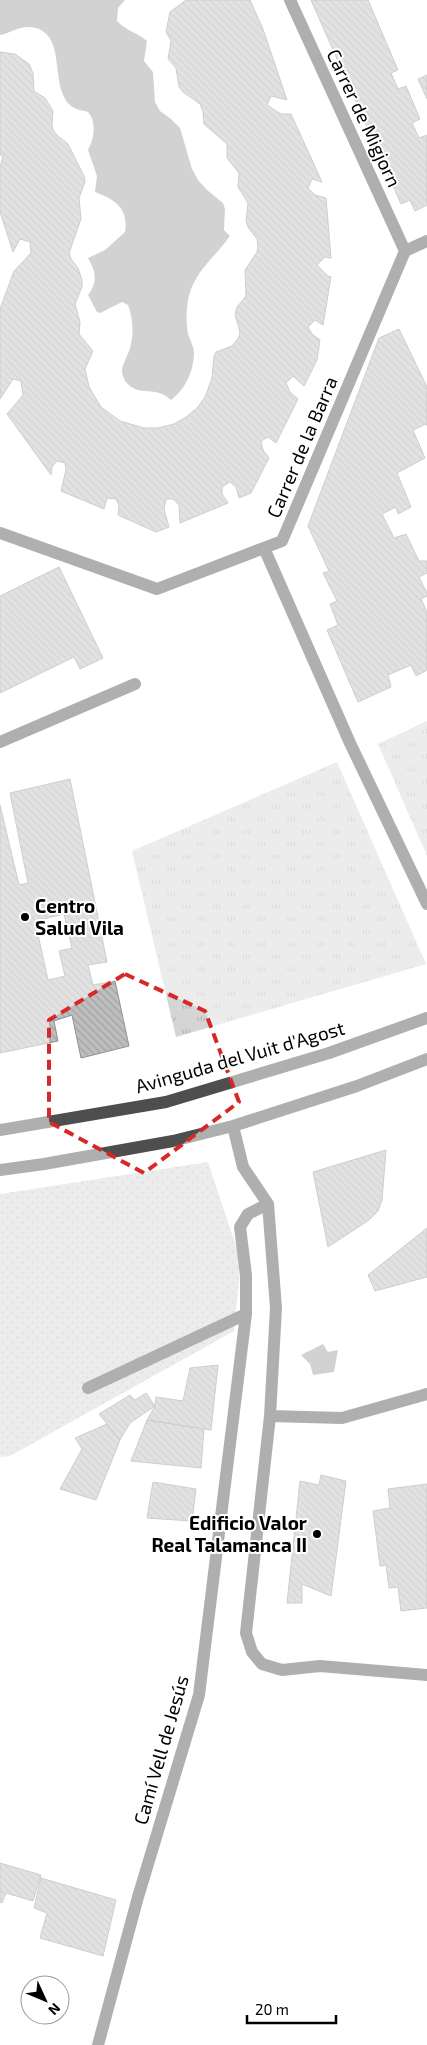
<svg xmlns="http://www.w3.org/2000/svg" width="427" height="2045" font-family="'Exo 2',sans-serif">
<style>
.grass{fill:url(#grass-dots)}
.park{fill:url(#park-tufts)}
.water{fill:#9c9c9c}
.building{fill:url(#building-back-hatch);stroke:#929292;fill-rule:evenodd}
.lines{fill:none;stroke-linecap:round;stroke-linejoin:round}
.minor{stroke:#4e4e4e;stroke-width:12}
.marked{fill:none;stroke:#d62828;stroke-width:4;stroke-dasharray:10 6;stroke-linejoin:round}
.poi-dot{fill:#000;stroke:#fff;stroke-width:2}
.labels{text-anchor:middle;stroke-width:4;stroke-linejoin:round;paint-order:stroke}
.street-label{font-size:19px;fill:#000;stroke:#fff}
.poi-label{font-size:19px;font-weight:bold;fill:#000;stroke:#fff;text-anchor:start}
</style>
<defs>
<pattern id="grass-dots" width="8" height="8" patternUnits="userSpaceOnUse" patternTransform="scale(1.25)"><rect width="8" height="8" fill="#d5d5d5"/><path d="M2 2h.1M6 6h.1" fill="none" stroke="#b5b5b5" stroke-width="1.8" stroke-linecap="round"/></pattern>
<pattern id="park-tufts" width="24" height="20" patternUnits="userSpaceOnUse" patternTransform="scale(1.25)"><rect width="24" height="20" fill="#d5d5d5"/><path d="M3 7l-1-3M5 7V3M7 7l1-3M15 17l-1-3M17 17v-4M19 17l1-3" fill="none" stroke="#b5b5b5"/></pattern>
<pattern id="building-back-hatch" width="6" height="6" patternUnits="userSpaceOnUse" patternTransform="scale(1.25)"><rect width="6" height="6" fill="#bebebe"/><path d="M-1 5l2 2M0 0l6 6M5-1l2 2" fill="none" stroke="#a2a2a2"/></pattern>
</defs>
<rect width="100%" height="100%" fill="#fff"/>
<path class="grass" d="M208,1162L241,1261L234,1331L10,1456L0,1457V1194Z"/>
<path class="park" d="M427,721V856L378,744Z
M337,762L426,964L176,1037L132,851Z"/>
<path class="water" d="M0,0H125L118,8L117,21C125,30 138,33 147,41L144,61L153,72L155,102L160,111L171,119L180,128L192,169L198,180L207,190L223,203L225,209L224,230L230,236C216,256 195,271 189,296C186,307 186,323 188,334C190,340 194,347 194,353C194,370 185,390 171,400C155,385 140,397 128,384C124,381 122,375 122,370C123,363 128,355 130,348C134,334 133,318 128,305L122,302L100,313L97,312L88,295C98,282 96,272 88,258L105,250L125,232C129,208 114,199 95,192L97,176L88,150C94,139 97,122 88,112C82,110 76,110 70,105C48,84 69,31 30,27C20,26 10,33 0,35Z
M323,1344L328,1352L338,1350L334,1372L313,1375L310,1364L301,1355Z"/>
<path class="building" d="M186,0H250L263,29L287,100L271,96L267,105L281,114H291L322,182L312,179L308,188L315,195L326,198L331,258L325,257L317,265L328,276L331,277L323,325L315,320L308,327L312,334L320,340L317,360L304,386L293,376L286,383L290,392L298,399L276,443L268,437L261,441L263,450L269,458L251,493L239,498L236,487L230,482L222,487V494L228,503L180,523L179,505L173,499H166L164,509L169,527L156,532L118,515L119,506L116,499L107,498L104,509L61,491L66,470L65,463L57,461L52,467L51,475L7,414L23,395L21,381L13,379L0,399V309L14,271L31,253L30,242L20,239L13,252L0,212V167L3,156L0,155V52L15,54L29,64L33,73L34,91L45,98L53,111L52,125L53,130L57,135L68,144L84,176L85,182L79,198L81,219L69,253L71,259L78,268L82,280V287L75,304L80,322L79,334L93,351L85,369L89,387L101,407L120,421L144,428H158L174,424L186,417L197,408L205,397L212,378L214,356L216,352L232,346L237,340L240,334L239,328L235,315L237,307L246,296L245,270L257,252L258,246L257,239L248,227L246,221L248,203L238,187L239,173L227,158V144L204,124L203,112L200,104L183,92L179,87L176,68L168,59L171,41L166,32L170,12Z
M311,0H368L398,70L391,73L398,89L406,86L420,119L412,123L419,138L427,135V205L415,211L410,200L401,204Z
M427,75V99L418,79Z
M399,329L427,387V426L426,424L413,430L425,458L397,473L411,507L398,514L396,507L382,514L394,538L406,534L419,561H427V573L419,577L427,593V596L421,599L427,612V670L416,676L411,665L388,675L391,687L358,702L327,630L338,625L330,604L337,601L323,573L329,571L308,526L379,338Z
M59,567L103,658L80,669L74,657L0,693V596Z
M70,779L107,962L88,965L93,985L115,981L129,1046L81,1058L72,1015L54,1021L58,1041L0,1053V805L19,885L28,883L10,793ZM64,914L72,948L59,951L65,976L48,980L35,921Z
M386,1150L382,1200L378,1211L369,1220L328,1247L313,1172Z
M427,1228V1277L375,1291L368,1275Z
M218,1365L211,1430L147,1420L155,1406L156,1397L183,1401L190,1368Z
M146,1393L155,1406L130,1423L120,1440L99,1414L130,1395L135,1400Z
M147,1420L204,1429L201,1468L131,1461Z
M107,1424L120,1440L96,1500L60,1489L82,1449L75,1438Z
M321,1475L346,1481L331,1596L302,1584V1603H287L300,1481L319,1485Z
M153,1482L196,1489L192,1521L147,1518Z
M427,1484V1608L401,1611L398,1587L389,1588L386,1565L380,1566L373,1511L390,1508L388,1489Z
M0,1863L41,1875L33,1901L6,1893L2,1903L0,1902Z
M41,1878L116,1900L103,1956L40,1938L47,1913L34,1908Z"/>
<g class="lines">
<path class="minor" d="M290,0L405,251
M0,533L157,589L282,541L405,251L427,241
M264,548L350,743L427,904
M0,742L135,684
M233,1126L243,1167L268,1204L276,1308L270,1416L246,1633L252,1652L262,1664L282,1670L320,1666L427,1675
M0,1130L166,1102L329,1053L427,1018
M0,1170L44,1164L173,1141L233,1126L357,1086L427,1059
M88,1388L246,1314
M270,1416L342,1418L427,1394
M98,2045L138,1897L199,1695L246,1314V1275L240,1227L248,1214L268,1204"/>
</g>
<path d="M0 0H427V2045H0ZM125,974L205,1011L239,1102L144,1173L49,1122V1020Z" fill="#fff" fill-opacity=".55" fill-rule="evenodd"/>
<path class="marked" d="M125,974L205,1011L239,1102L144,1173L49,1122V1020Z"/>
<g class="poi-dot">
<circle cx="25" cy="917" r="5"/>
<circle cx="317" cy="1534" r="5"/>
</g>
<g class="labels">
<g class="street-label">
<text transform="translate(364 118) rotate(65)" y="7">Carrer de Migjorn</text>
<text transform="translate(302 447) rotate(-67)" y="7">Carrer de la Barra</text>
<text transform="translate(240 1057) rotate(-16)" y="7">Avinguda del Vuit d'Agost</text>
<text transform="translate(161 1750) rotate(-74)" y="7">Camí Vell de Jesús</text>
</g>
<g class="poi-label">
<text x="35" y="913">Centro<tspan x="35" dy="22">Salud Vila</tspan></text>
<text x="307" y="1530" text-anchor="end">Edificio Valor<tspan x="307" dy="22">Real Talamanca II</tspan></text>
</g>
</g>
<g transform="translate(45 2000) rotate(134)"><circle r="24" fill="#ffffff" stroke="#999999"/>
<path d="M0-4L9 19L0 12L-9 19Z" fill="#000000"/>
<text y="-8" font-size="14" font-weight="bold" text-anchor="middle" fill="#000000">N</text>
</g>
<path d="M247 2015v8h89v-8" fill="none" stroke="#000000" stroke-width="2.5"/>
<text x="255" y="2015" font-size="15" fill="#000000" stroke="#ffffff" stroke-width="4" paint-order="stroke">20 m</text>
</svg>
